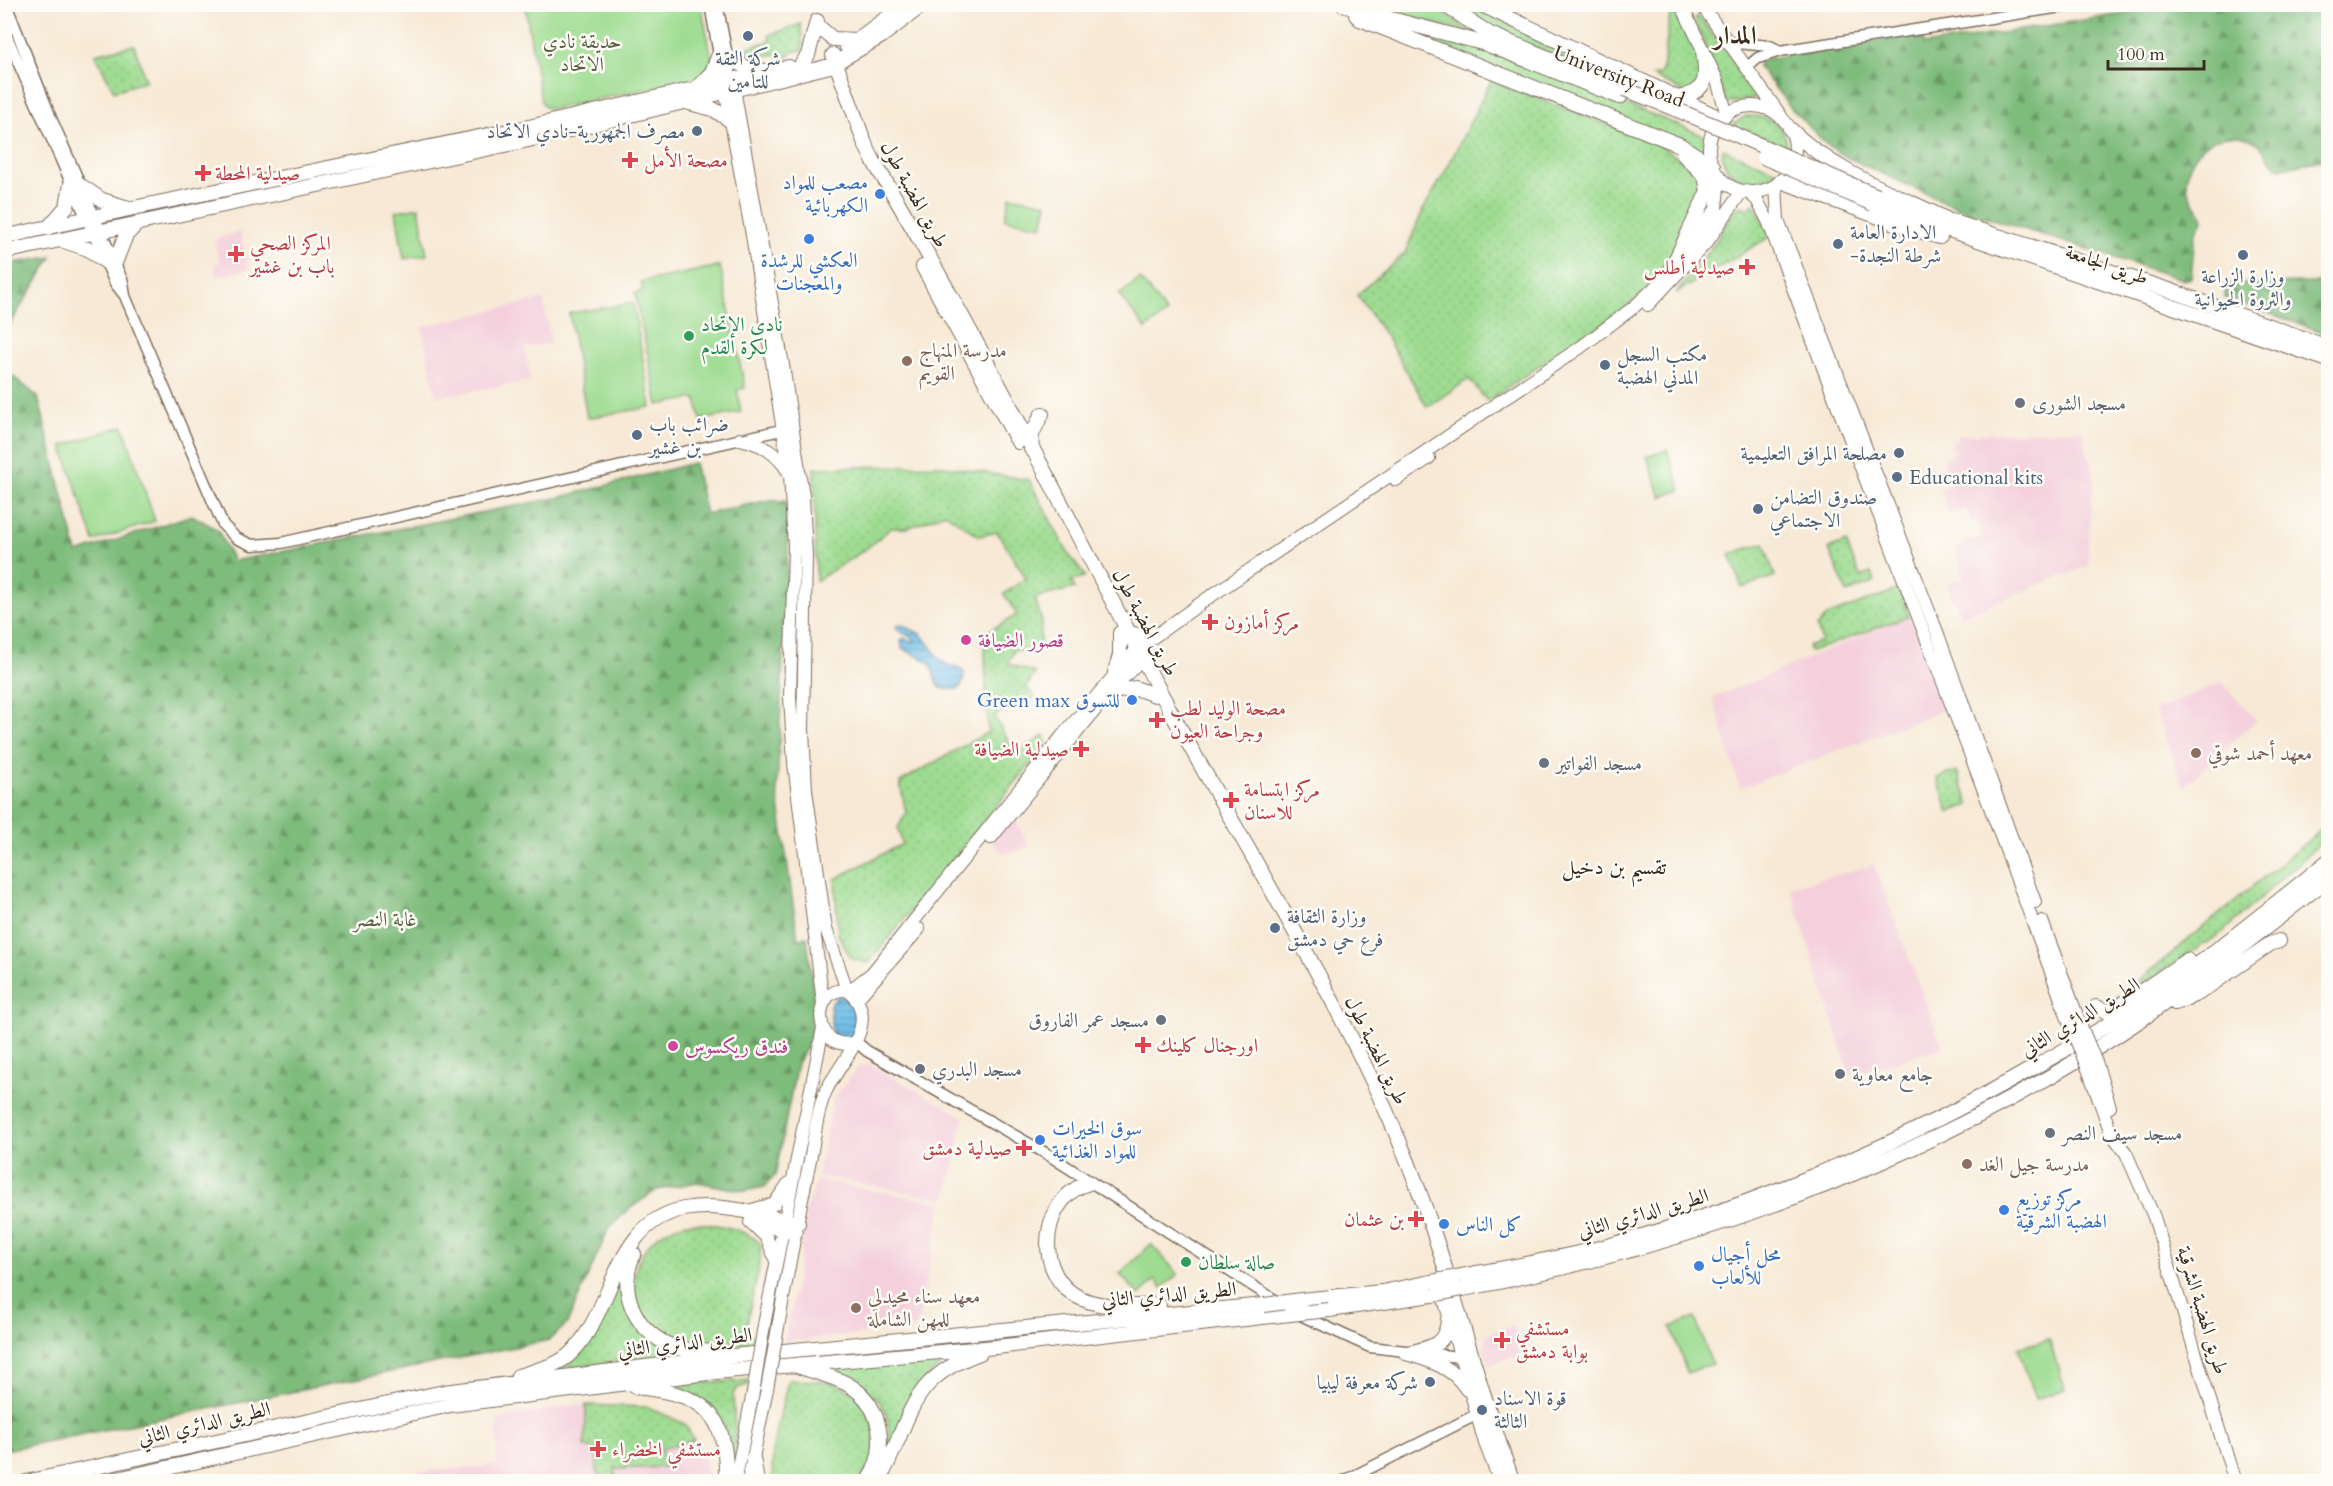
<svg xmlns="http://www.w3.org/2000/svg" width="2333" height="1486" font-family="Cardo,Amiri,serif">
<style>
.built{fill:#f4cfdc}
.grass{fill:url(#grass-dots);stroke:#6c8358;stroke-width:1.5}
.forest{fill:url(#forest-firs);stroke:#5c734c;stroke-width:1.5}
.park{fill:#9edc91;stroke:#6c8358;stroke-width:1.5}
.water{fill:url(#water-rules);stroke:#557484;stroke-width:1.5}
.lines{fill:none;stroke-linecap:round;stroke-linejoin:round}
.secondary-casing{stroke:#7d6d5e;stroke-width:13}
.primary-casing{stroke:#7d6d5e;stroke-width:14}
.highway-casing{stroke:#7d6d5e;stroke-width:16}
.secondary{stroke:#fff;stroke-width:10}
.primary{stroke:#fff;stroke-width:12}
.highway{stroke:#fff;stroke-width:14}
.primary-bridge-casing{stroke:#7d6d5e;stroke-width:14;stroke-linecap:butt}
.highway-bridge-casing{stroke:#7d6d5e;stroke-width:16;stroke-linecap:butt}
.primary-bridge{stroke:#fff;stroke-width:12}
.highway-bridge{stroke:#fff;stroke-width:14}
.service-dot{fill:#5c6f8a;stroke:#fdfcf7;stroke-width:2}
.health-dot{fill:#e0444e;stroke:#fdfcf7;stroke-width:2}
.shop-dot{fill:#3f7fe0;stroke:#fdfcf7;stroke-width:2}
.leisure-dot{fill:#2e9e5b;stroke:#fdfcf7;stroke-width:2}
.education-dot{fill:#8d6e63;stroke:#fdfcf7;stroke-width:2}
.worship-dot{fill:#6b7280;stroke:#fdfcf7;stroke-width:2}
.hotel-dot{fill:#d1479c;stroke:#fdfcf7;stroke-width:2}
.labels{text-anchor:middle;stroke-width:5;stroke-linejoin:round;paint-order:stroke}
.park-label{font-size:20px;fill:#595f40;stroke:#fdfcf7}
.service-label{font-size:20px;fill:#4e5e75;stroke:#fdfcf7;text-anchor:start}
.street-label{font-size:20px;fill:#3b2a1e;stroke:#fdfcf7}
.health-label{font-size:20px;fill:#be3a42;stroke:#fdfcf7;text-anchor:start}
.shop-label{font-size:20px;fill:#366cbe;stroke:#fdfcf7;text-anchor:start}
.leisure-label{font-size:20px;fill:#27864d;stroke:#fdfcf7;text-anchor:start}
.education-label{font-size:20px;fill:#785e54;stroke:#fdfcf7;text-anchor:start}
.worship-label{font-size:20px;fill:#5b616d;stroke:#fdfcf7;text-anchor:start}
.hotel-label{font-size:20px;fill:#b23c85;stroke:#fdfcf7;text-anchor:start}
.neighbourhood-label{font-size:21px;fill:#3b2a1e;stroke:#fdfcf7}
.district-label{font-size:26px;font-weight:bold;fill:#3b2a1e;stroke:#fdfcf7}
</style>
<defs>
<pattern id="grass-dots" width="8" height="8" patternUnits="userSpaceOnUse" patternTransform="scale(1.5)"><rect width="8" height="8" fill="#9edc91"/><path d="M2 2h.1M6 6h.1" fill="none" stroke="#89bd7d" stroke-width="1.8" stroke-linecap="round"/></pattern>
<pattern id="forest-firs" width="22" height="20" patternUnits="userSpaceOnUse" patternTransform="scale(1.5)"><rect width="22" height="20" fill="#7ebc7b"/><path d="M5 1l3.5 6h-7zM16 11l3.5 6h-7z" fill="#689964"/></pattern>
<pattern id="water-rules" width="6" height="5" patternUnits="userSpaceOnUse" patternTransform="scale(1.5)"><rect width="6" height="5" fill="#6fbee9"/><path d="M0 2.5h6" fill="none" stroke="#5c9bbc"/></pattern>
</defs>
<rect width="100%" height="100%" fill="#fdfcf7"/>
<filter id="ink" filterUnits="userSpaceOnUse"><feTurbulence type="fractalNoise" baseFrequency=".0167" numOctaves="2"/><feDisplacementMap in="SourceGraphic" scale="12" xChannelSelector="R" yChannelSelector="G"/><feConvolveMatrix kernelMatrix="1 2 1 2 8 2 1 2 1" color-interpolation-filters="sRGB"/></filter>
<filter id="wash" filterUnits="userSpaceOnUse"><feTurbulence type="fractalNoise" baseFrequency=".008" numOctaves="4" result="noise"/><feDisplacementMap in="SourceGraphic" scale="24" xChannelSelector="R" yChannelSelector="G"/><feGaussianBlur stdDeviation="1.35" result="paint"/><feColorMatrix in="noise" values="0 0 0 0 0 0 0 0 0 0 0 0 0 0 0 0 0 1.4 0 .05"/><feComposite in="paint" operator="in"/></filter>
<g filter="url(#wash)">
<rect width="100%" height="100%" fill="#f7e9d5"/>
<path class="built" d="M240,232L249,269L217,277L214,264L220,262L214,239Z
M543,299L551,343L525,348L531,381L436,397L422,327Z
M2082,430L2094,479L2088,539V566L1960,616L1947,584L1965,577L1954,548L1984,536L1977,521L1971,522L1966,508L1949,513L1940,489L1951,484L1942,460L1955,453L1951,443L1960,435Z
M1909,616L1949,708L1740,788L1713,698Z
M2222,682L2256,720L2184,787L2155,710Z
M1015,819L1029,847L1004,854L992,842Z
M1874,865L1943,1048L1850,1075L1790,887Z
M869,1064L964,1117L946,1199L817,1176L833,1100L858,1067Z
M817,1180L942,1203L917,1328L784,1342L799,1269L806,1208Z
M1514,1326L1525,1353L1489,1365L1483,1346L1487,1334Z
M570,1405L648,1407L685,1424L705,1458L708,1481L416,1482L414,1472L497,1465V1420Z"/>
<path class="grass" d="M1448,5H1469L1711,121L1512,38Z
M1671,6L1702,63L1705,77L1687,94L1653,76L1660,74L1663,68Z
M1698,16L1761,96L1727,104L1695,19Z
M801,24L803,50L790,52V57L773,54L750,60L748,47L770,41L769,35Z
M1382,25L1489,48L1707,137L1705,151Z
M134,45L146,81L114,91L95,54Z
M1491,81L1660,144L1699,175L1701,193L1673,253L1646,291L1613,317L1487,401L1469,379L1427,407L1387,338L1357,295L1405,253L1423,210L1445,172Z
M1746,116C1768,116 1786,123 1787,147L1732,125Z
M1723,149L1777,171C1760,190 1717,179 1723,149Z
M1754,204L1771,236L1676,293L1712,247L1735,209L1741,206L1748,209Z
M938,465L1029,480L1069,555L1085,576L1071,582L1075,588L1035,598L1041,619L1040,652L1014,650L1008,664L1035,673L1026,688L1035,696L1025,710L1014,700L994,717L1009,742L1019,752L1045,735L1046,745L869,963L852,959L838,935L835,879L902,844L898,828L906,813L900,782L988,732L984,634L1017,615L1004,594L1026,578L997,532L979,536L945,513L908,528H891L866,549L816,581L814,468Z
M1846,542L1860,577L1871,573L1875,582L1847,593L1829,549Z
M1764,543L1775,576L1742,588L1730,554Z
M1899,589L1909,616L1810,652L1808,646L1822,641L1817,627L1827,616Z
M1957,771L1969,805L1949,812L1937,778Z
M2328,824V836L2223,932L2108,1006Z
M687,1223C711,1223 742,1227 760,1243C764,1270 743,1317 748,1333L755,1337L753,1344C726,1343 697,1349 671,1337C613,1310 627,1235 687,1223Z
M626,1258L628,1307L690,1355L555,1368C564,1362 575,1357 583,1350C606,1328 615,1287 626,1258Z
M955,1355C913,1379 905,1414 888,1456C894,1396 874,1393 827,1368Z
M749,1380L748,1385L737,1388L733,1394L736,1450L734,1462C725,1417 714,1399 670,1385Z
M788,1380C808,1381 831,1379 848,1390C878,1409 884,1457 859,1481H772L773,1447Z
M586,1405L648,1407L685,1424L694,1440L661,1449L666,1467L615,1469L616,1481H605L604,1476L597,1473V1450L585,1447Z"/>
<path class="forest" d="M2180,5H2253L2255,9L2285,5H2328V159L2280,168C2268,163 2265,143 2247,138C2214,127 2181,157 2188,191C2191,203 2200,209 2204,219L2195,234L2191,278L2184,280L1958,208L1848,158L1827,145L1791,108L1758,66L1760,60L1765,59L1922,33L1924,45Z
M52,257L5,332V264Z
M2328,283V334L2225,298V284Z
M4,369L38,397L77,553L192,515L218,530L233,561L561,497L694,463L706,514L769,500L786,501L788,552L777,790L798,939L807,937L814,995L810,1043L797,1063L775,1176L764,1187L745,1191L697,1182L657,1190L628,1210L609,1228L567,1324L549,1340L5,1450Z"/>
<path class="park" d="M525,5H701L712,58L707,76L552,109L545,107L541,101Z
M1365,5H1430L1478,34L1372,8Z
M1010,196L1047,203L1042,226L1005,219Z
M419,207L427,255L404,259L396,211Z
M720,266L745,388L737,390L741,412L701,420L696,398L658,405L635,293L643,291L641,282Z
M1140,279L1167,313L1146,329L1119,295Z
M633,303L651,407L587,418L569,313Z
M123,426L155,521L94,541L62,446Z
M1667,450L1681,490L1661,497L1647,457Z
M1151,1244L1178,1274L1162,1288L1155,1280L1139,1295L1120,1274Z
M1695,1318L1712,1364L1687,1373L1671,1327Z
M2049,1339L2065,1389L2035,1399L2018,1348Z"/>
<path class="water" d="M900,624L921,634L939,658L949,666L958,667L964,672L963,683L958,689C928,692 940,680 929,662L902,648L901,640L904,638L914,642V638L901,632L896,627Z
M838,997H845C858,1009 858,1020 853,1036L841,1040L832,1033L830,1005Z"/>
</g>
<g filter="url(#ink)">
<g class="lines">
<defs>
<path id="secondary" d="M6,4L51,118L123,282L125,296L223,525L236,538L252,545L281,543L790,428
M710,4L724,84
M717,4L732,81
M4,30L115,283L125,296
M1726,42L1770,46L1780,51
M1746,68L1758,58L1780,51L2081,4
M855,1041L867,1051L1047,1154L1281,1304
M1294,1312L1370,1347L1468,1358
M1342,1482L1478,1414"/>
<path id="primary" d="M1681,4L1717,80L1727,115
M1701,4L1781,116
M733,83L783,365L803,496L806,556L803,730L806,790L826,929L847,990
M724,84L752,235L790,475L794,547L790,697L794,763L823,1003
M1709 149a43 43 0 1 1 86 0a43 43 0 1 1-86 0Z
M1776,185L1778,220L1937,632L2035,902
M1748,192L1757,200L1768,221C1868,491 1975,758 2072,1030
M1648,305L1707,242L1742,191
M740,439C762,443 778,454 789,473
M1396,480L1429,458
M991,838L1109,693L1148,652
M2042,921L2081,1026
M849,991L872,973L1063,735L1138,648L1208,598L1581,347L1634,307L1669,274L1716,209L1719,176
M856,1000L919,929
M2097,1065L2110,1107
M2088,1069L2111,1133L2126,1153L2154,1217L2235,1482
M748,1211L774,1204L788,1184
M750,1222L767,1238L776,1261
M764,1325L823,1028
M778,1327C788,1269 799,1212 811,1155C815,1135 817,1111 825,1093C838,1063 884,1023 849,991C810,983 812,1055 855,1042
M735,1482L754,1387
M748,1482L767,1389"/>
<path id="highway" d="M1343,4L1357,10L1486,44L1620,97
M1443,4L1490,34L1619,87
M1480,4L1722,119
M1357,10L1356,15L1360,19L1680,145L1713,166
M819,27L833,39L857,40
M847,47L906,4
M833,55L865,144L874,162C983,343 1075,535 1176,721C1252,859 1336,993 1398,1138C1446,1249 1471,1369 1513,1482
M728,57L747,68L765,71
M801,65L808,55L817,21
M696,89L712,72L718,57
M1679,98C1709,90 1707,78 1703,51
M689,103L713,109L731,121
M1790,129C1832,171 1893,193 1946,219
M1781,181L1906,227L1940,237
M83,187L102,200L128,208
M1878,196L1911,208
M1873,204L2328,360
M1938,217L2172,291L2328,347
M48,228L67,206L71,184
M4,237L138,207L533,126L789,67
M64,241L88,249L106,262
M4,252L533,139L830,66L882,36L924,4
M115,263L126,235L139,222
M923,267L1018,442
M1669,274L1708,191L1705,176L1683,154
M1031,449L1032,434L1042,414
M1130,633L1141,636L1156,634
M1115,672L1120,655V633
M1109,693L1135,688L1155,695
M2175,1003L2199,993L2270,944L2279,941
M2096,1007L2106,1011L2114,1010L2187,960
M1089,1183C1043,1196 1033,1267 1073,1294C1097,1310 1132,1306 1159,1305
M755,1223L795,1232
M634,1254C616,1292 636,1333 674,1347C687,1351 703,1351 716,1352
M1456,1277C1508,1267 1560,1259 1611,1245C1761,1204 1905,1142 2040,1064C2075,1044 2112,1024 2145,1001C2209,958 2269,909 2328,861
M1442,1288L1486,1443L1501,1482
M1463,1289C1705,1243 1937,1157 2142,1019C2206,975 2267,927 2328,879
M1301,1300L1382,1292L1431,1282
M1329,1310L1438,1294
M1406,1353C1431,1360 1453,1367 1467,1389
M1408,1353C1430,1348 1447,1345 1448,1319
M797,1366C814,1372 833,1376 849,1385C883,1405 889,1451 867,1482
M518,1376C536,1370 559,1366 572,1352C615,1309 613,1222 684,1209C721,1202 762,1215 798,1223
M636,1387C702,1394 728,1410 726,1482
M753,1458L757,1482
M26,1482L444,1392L742,1355L1264,1305
M104,1482L450,1405L716,1372L996,1347L1290,1314
M878,1482C913,1421 904,1380 980,1353"/>
</defs>
<use href="#secondary" class="secondary-casing"/>
<use href="#primary" class="primary-casing"/>
<use href="#highway" class="highway-casing"/>
<use href="#secondary" class="secondary"/>
<use href="#primary" class="primary"/>
<use href="#highway" class="highway"/>
<defs>
<path id="primary-bridge" d="M2081,1026L2097,1065
M2072,1030L2088,1069
M754,1387L764,1325
M767,1389L778,1327"/>
<path id="highway-bridge" d="M1624,89C1710,121 1793,161 1878,196
M1763,157L1873,204
M1431,1282L1456,1277
M1438,1294L1463,1289
M1264,1305L1301,1300
M1290,1314L1329,1310"/>
</defs>
<use href="#primary-bridge" class="primary-bridge-casing"/>
<use href="#highway-bridge" class="highway-bridge-casing"/>
<use href="#primary-bridge" class="primary-bridge"/>
<use href="#highway-bridge" class="highway-bridge"/>
</g>
</g>
<g class="service-dot">
<circle cx="748" cy="36" r="6"/>
<circle cx="697" cy="131" r="6"/>
<circle cx="1838" cy="244" r="6"/>
<circle cx="2243" cy="255" r="6"/>
<circle cx="1605" cy="365" r="6"/>
<circle cx="637" cy="435" r="6"/>
<circle cx="1899" cy="453" r="6"/>
<circle cx="1897" cy="477" r="6"/>
<circle cx="1758" cy="509" r="6"/>
<circle cx="1275" cy="928" r="6"/>
<circle cx="1430" cy="1382" r="6"/>
<circle cx="1482" cy="1410" r="6"/>
</g>
<g class="health-dot">
<path d="M627 151h6v6h6v6h-6v6h-6v-6h-6v-6h6z"/>
<path d="M200 164h6v6h6v6h-6v6h-6v-6h-6v-6h6z"/>
<path d="M233 245h6v6h6v6h-6v6h-6v-6h-6v-6h6z"/>
<path d="M1744 258h6v6h6v6h-6v6h-6v-6h-6v-6h6z"/>
<path d="M1207 613h6v6h6v6h-6v6h-6v-6h-6v-6h6z"/>
<path d="M1154 711h6v6h6v6h-6v6h-6v-6h-6v-6h6z"/>
<path d="M1078 740h6v6h6v6h-6v6h-6v-6h-6v-6h6z"/>
<path d="M1228 791h6v6h6v6h-6v6h-6v-6h-6v-6h6z"/>
<path d="M1140 1036h6v6h6v6h-6v6h-6v-6h-6v-6h6z"/>
<path d="M1021 1139h6v6h6v6h-6v6h-6v-6h-6v-6h6z"/>
<path d="M1413 1210h6v6h6v6h-6v6h-6v-6h-6v-6h6z"/>
<path d="M1499 1331h6v6h6v6h-6v6h-6v-6h-6v-6h6z"/>
<path d="M595 1440h6v6h6v6h-6v6h-6v-6h-6v-6h6z"/>
</g>
<g class="shop-dot">
<circle cx="880" cy="194" r="6"/>
<circle cx="809" cy="239" r="6"/>
<circle cx="1132" cy="700" r="6"/>
<circle cx="1040" cy="1140" r="6"/>
<circle cx="2004" cy="1210" r="6"/>
<circle cx="1444" cy="1224" r="6"/>
<circle cx="1699" cy="1266" r="6"/>
</g>
<g class="leisure-dot">
<circle cx="689" cy="336" r="6"/>
<circle cx="1186" cy="1262" r="6"/>
</g>
<g class="education-dot">
<circle cx="907" cy="361" r="6"/>
<circle cx="2196" cy="753" r="6"/>
<circle cx="1967" cy="1164" r="6"/>
<circle cx="856" cy="1308" r="6"/>
</g>
<g class="worship-dot">
<circle cx="2020" cy="403" r="6"/>
<circle cx="1544" cy="763" r="6"/>
<circle cx="1161" cy="1020" r="6"/>
<circle cx="920" cy="1069" r="6"/>
<circle cx="1840" cy="1074" r="6"/>
<circle cx="2050" cy="1133" r="6"/>
</g>
<g class="hotel-dot">
<circle cx="966" cy="640" r="6"/>
<circle cx="673" cy="1046" r="6"/>
</g>
<g class="labels">
<g class="park-label">
<text x="582" y="48">حديقة نادي<tspan x="582" dy="23">الاتحاد</tspan></text>
<text x="385" y="926">غابة النصر</text>
</g>
<g class="service-label">
<text x="748" y="65" text-anchor="middle">شركة الثقة<tspan x="748" dy="23">للتأمين</tspan></text>
<text x="685" y="138" text-anchor="end">مصرف الجمهورية-نادي الاتحاد</text>
<text x="1850" y="239">الادارة العامة<tspan x="1850" dy="23">-شرطة النجدة</tspan></text>
<text x="2243" y="283" text-anchor="middle">وزارة الزراعة<tspan x="2243" dy="23">والثروة الحيوانية</tspan></text>
<text x="1617" y="361">مكتب السجل<tspan x="1617" dy="23">المدني الهضبة</tspan></text>
<text x="649" y="431">ضرائب باب<tspan x="649" dy="23">بن غشير</tspan></text>
<text x="1887" y="460" text-anchor="end">مصلحة المرافق التعليمية</text>
<text x="1909" y="484">Educational kits</text>
<text x="1770" y="504">صندوق التضامن<tspan x="1770" dy="23">الاجتماعي</tspan></text>
<text x="1287" y="923">وزارة الثقافة<tspan x="1287" dy="23">فرع حي دمشق</tspan></text>
<text x="1418" y="1389" text-anchor="end">شركة معرفة ليبيا</text>
<text x="1494" y="1405">قوة الاسناد<tspan x="1494" dy="23">الثالثة</tspan></text>
</g>
<g class="street-label">
<text transform="translate(1619 76) rotate(21)" y="7">University Road</text>
<text transform="translate(915 194) rotate(61)" y="7">طريق الهضبة طول</text>
<text transform="translate(2107 264) rotate(19)" y="7">طريق الجامعة</text>
<text transform="translate(1146 622) rotate(62)" y="7">طريق الهضبة طول</text>
<text transform="translate(2080 1017) rotate(-31)" y="7">الطريق الدائري الثاني</text>
<text transform="translate(1377 1050) rotate(64)" y="7">طريق الهضبة طول</text>
<text transform="translate(1643 1213) rotate(-16)" y="7">الطريق الدائري الثاني</text>
<text transform="translate(1169 1294) rotate(-5)" y="7">الطريق الدائري الثاني</text>
<text transform="translate(2203 1310) rotate(73)" y="7">طريق الهضبة الشرقية</text>
<text transform="translate(685 1342) rotate(-7)" y="7">الطريق الدائري الثاني</text>
<text transform="translate(204 1423) rotate(-13)" y="7">الطريق الدائري الثاني</text>
</g>
<g class="health-label">
<text x="644" y="167">مصحة الأمل</text>
<text x="215" y="180">صيدلية المحطة</text>
<text x="250" y="250">المركز الصحي<tspan x="250" dy="23">باب بن غشير</tspan></text>
<text x="1735" y="274" text-anchor="end">صيدلية أطلس</text>
<text x="1224" y="629">مركز أمازون</text>
<text x="1170" y="715">مصحة الوليد لطب<tspan x="1170" dy="23">وجراحة العيون</tspan></text>
<text x="1069" y="756" text-anchor="end">صيدلية الضيافة</text>
<text x="1244" y="796">مركز ابتسامة<tspan x="1244" dy="23">للاسنان</tspan></text>
<text x="1156" y="1052">اورجنال كلينك</text>
<text x="1012" y="1155" text-anchor="end">صيدلية دمشق</text>
<text x="1404" y="1226" text-anchor="end">بن عثمان</text>
<text x="1516" y="1335">مستشفي<tspan x="1516" dy="23">بوابة دمشق</tspan></text>
<text x="612" y="1456">مستشفي الخضراء</text>
</g>
<g class="shop-label">
<text x="868" y="189" text-anchor="end">مصعب للمواد<tspan x="868" dy="23">الكهربائية</tspan></text>
<text x="809" y="267" text-anchor="middle">العكشي للرشدة<tspan x="809" dy="23">والمعجنات</tspan></text>
<text x="1120" y="707" text-anchor="end">Green max للتسوق</text>
<text x="1052" y="1135">سوق الخيرات<tspan x="1052" dy="23">للمواد الغذائية</tspan></text>
<text x="2016" y="1205">مركز توزيع<tspan x="2016" dy="23">الهضبة الشرقية</tspan></text>
<text x="1456" y="1231">كل الناس</text>
<text x="1711" y="1261">محل أجيال<tspan x="1711" dy="23">للألعاب</tspan></text>
</g>
<g class="leisure-label">
<text x="701" y="331">نادي الإتحاد<tspan x="701" dy="23">لكرة القدم</tspan></text>
<text x="1198" y="1269">صالة سلطان</text>
</g>
<g class="education-label">
<text x="919" y="357">مدرسة المنهاج<tspan x="919" dy="23">القويم</tspan></text>
<text x="2208" y="760">معهد أحمد شوقي</text>
<text x="1979" y="1171">مدرسة جيل الغد</text>
<text x="868" y="1303">معهد سناء محيدلي<tspan x="868" dy="23">للمهن الشاملة</tspan></text>
</g>
<g class="worship-label">
<text x="2032" y="410">مسجد الشورى</text>
<text x="1556" y="770">مسجد الفواتير</text>
<text x="1149" y="1027" text-anchor="end">مسجد عمر الفاروق</text>
<text x="932" y="1076">مسجد البدري</text>
<text x="1852" y="1081">جامع معاوية</text>
<text x="2062" y="1140">مسجد سيف النصر</text>
</g>
<g class="hotel-label">
<text x="978" y="647">قصور الضيافة</text>
<text x="685" y="1053">فندق ريكسوس</text>
</g>
<g class="neighbourhood-label">
<text x="1614" y="874">تقسيم بن دخيل</text>
</g>
<g class="district-label">
<text x="1735" y="44">المدار</text>
</g>
</g>
<rect width="2333" height="1486" fill="none" stroke="#fdfcf7" stroke-width="24"/>
<path d="M2108 60v9h96v-9" fill="none" stroke="#3b2a1e" stroke-width="3"/>
<text x="2117" y="60" font-size="18" fill="#3b2a1e" stroke="#fdfcf7" stroke-width="4.5" paint-order="stroke">100 m</text>
</svg>
